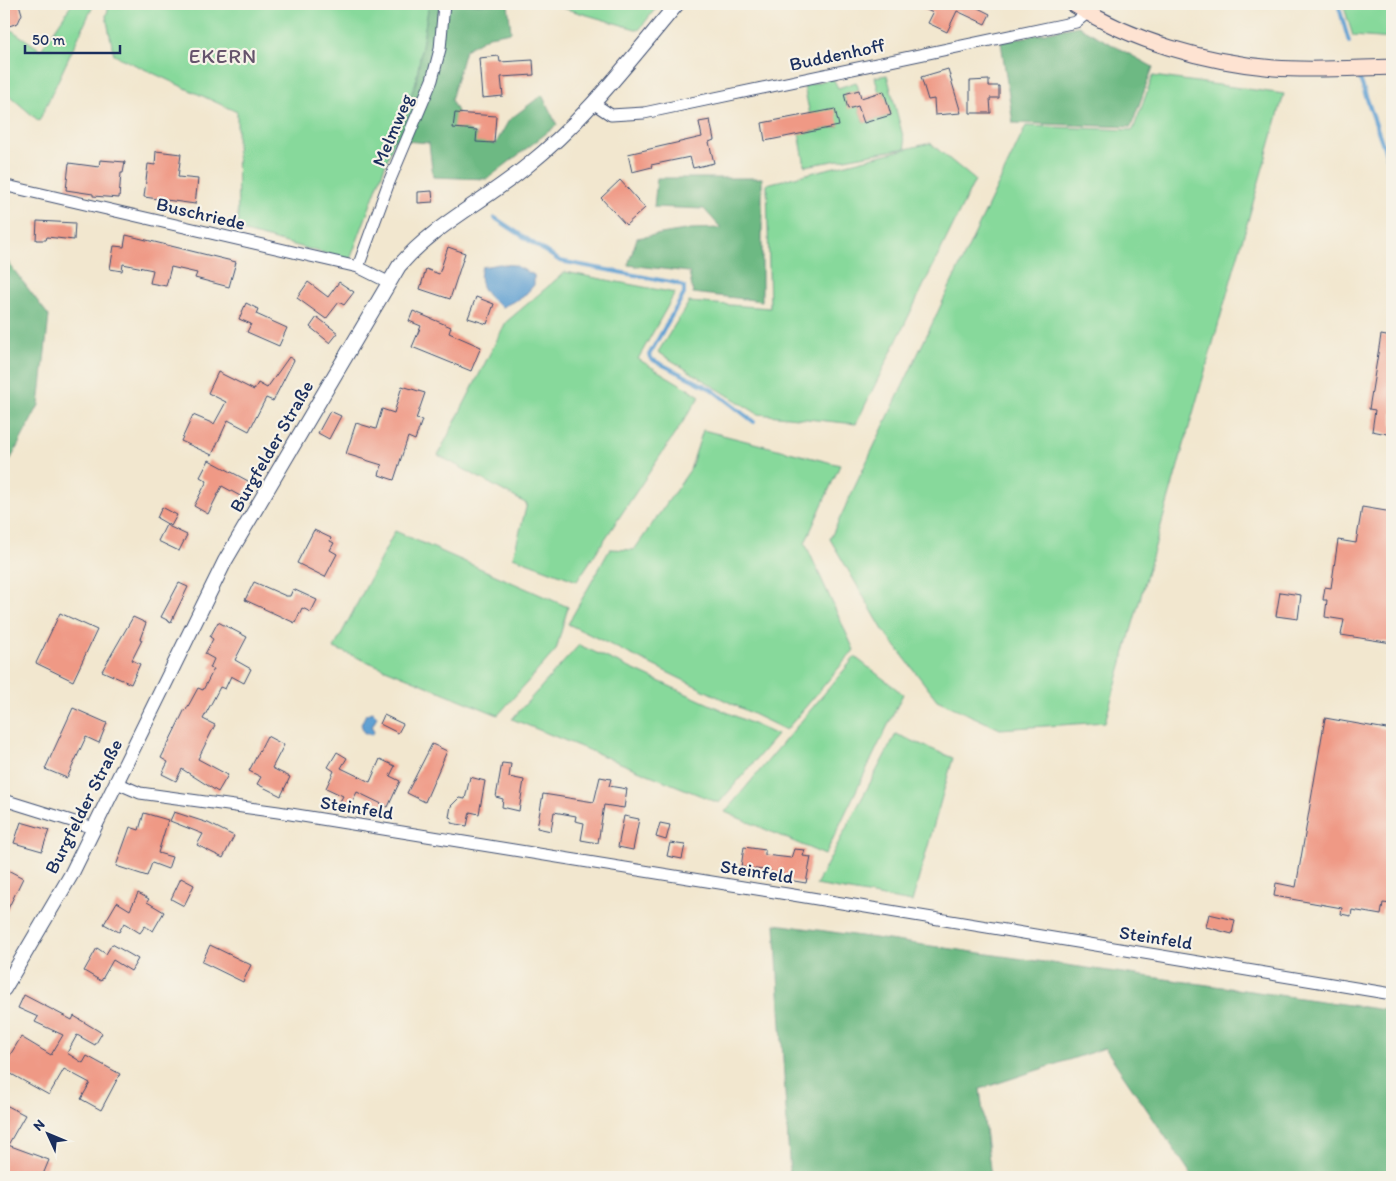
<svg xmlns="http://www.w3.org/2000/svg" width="1396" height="1181" font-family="Itim,sans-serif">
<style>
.green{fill:#87d99b;stroke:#51847c}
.forest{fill:#6db983;stroke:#447470}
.water{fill:#60a0d2;stroke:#3e6898}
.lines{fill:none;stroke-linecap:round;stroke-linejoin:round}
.stream{stroke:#60a0d2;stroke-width:4}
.building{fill:#ef9985}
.minor-casing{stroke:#3b4b6f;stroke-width:13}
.tertiary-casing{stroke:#3b4b6f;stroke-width:16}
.secondary-casing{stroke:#3b4b6f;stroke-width:17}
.minor{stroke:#fff;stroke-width:11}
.tertiary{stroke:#fff;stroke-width:14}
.secondary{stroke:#fee3d2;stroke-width:15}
.labels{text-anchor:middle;stroke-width:4.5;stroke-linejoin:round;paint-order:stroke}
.street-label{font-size:19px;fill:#1b2f5e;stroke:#f7f3e8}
.quarter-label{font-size:21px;letter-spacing:1px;fill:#65546c;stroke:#f7f3e8}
</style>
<rect width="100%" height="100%" fill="#f7f3e8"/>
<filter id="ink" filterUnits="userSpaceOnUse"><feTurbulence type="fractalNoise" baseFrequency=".02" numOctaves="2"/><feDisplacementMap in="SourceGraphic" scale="10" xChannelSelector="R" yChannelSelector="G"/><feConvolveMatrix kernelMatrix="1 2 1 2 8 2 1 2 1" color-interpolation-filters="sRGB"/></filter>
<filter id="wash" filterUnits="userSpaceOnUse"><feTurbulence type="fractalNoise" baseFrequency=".0096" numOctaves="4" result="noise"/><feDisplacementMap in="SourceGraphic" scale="20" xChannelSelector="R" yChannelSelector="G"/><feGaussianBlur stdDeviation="1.12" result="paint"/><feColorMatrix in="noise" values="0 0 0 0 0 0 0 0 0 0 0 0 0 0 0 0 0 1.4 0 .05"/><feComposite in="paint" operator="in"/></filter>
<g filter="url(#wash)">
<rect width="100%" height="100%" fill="#f2e7cf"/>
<path class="green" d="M72,4H90L93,6L39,121L4,91V25L41,50Z
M110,4H429L416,82L350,260L238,230L237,112L114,55L106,16Z
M549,4H659L639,30Z
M1343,4H1392V39L1353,36Z
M887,75L906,148L805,166L796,117H802L806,133L839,126L810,115L804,86L833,78L838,88L856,82L859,90L844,94L848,108L858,106L864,123L891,115L884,92L879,93L875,77Z
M1153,76L1284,94L1105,722L1000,729L937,700L883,630L830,539L1026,126L1133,130Z
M930,143L975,180L856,424L758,414L658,352L689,302L770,308L767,184Z
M565,272L675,293L638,359L700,396L577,581L513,557L527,504L438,455L506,322Z
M703,430L840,465L805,543L854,650L786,730L568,624L610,549L634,550L690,470Z
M395,531L568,607L556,650L498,715L334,648Z
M579,645L777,735L719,803L512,719Z
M855,657L903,694L825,855L725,812Z
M896,734L953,758L912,902L816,885Z"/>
<path class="forest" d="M429,4H508L511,32L489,36L465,50L451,100L466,129L495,145L509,120L542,95L557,125L487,179L433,177L429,143L393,140L416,82Z
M1078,26L1153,67L1131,127L1013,123L1001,42Z
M657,178H762V301L693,293L689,272L628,265L637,238L691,229L721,228L704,209L654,207Z
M4,257L49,316L39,405L4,472Z
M775,924L1392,1011V1177H1193L1105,1048L980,1089L991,1177H790Z"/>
<path class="water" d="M499,264L514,265L534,275V285L523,297L502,307C487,297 476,286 482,267Z
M373,712L377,716L372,727L374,732L372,735L364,733L361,724L366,714Z
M723,1172L741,1173L752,1177H721Z"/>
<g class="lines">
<path class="stream" d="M1338,4L1349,42
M1360,79L1392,171
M495,218L560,261L676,283L684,287V294L649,355L651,359L711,389L754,422"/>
</g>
<g id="blocks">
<path class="building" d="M4,4H19L22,14L18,23L9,26L4,25Z
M914,4H970L990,14L985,24L957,11L947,32L928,23L933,13Z
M499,56L500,62L533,60L534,75L501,77L503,96L482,98L479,58Z
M948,69L961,113L935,115L934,99L928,100L921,77Z
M989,80V86H999V98H990L991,113H970V81Z
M859,90L861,98L884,91L891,115L864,123L858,106L848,109L844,94Z
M835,109L839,126L765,141L762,123Z
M455,113L496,116L494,143L476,142L477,130L453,128Z
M710,120L714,140L709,142L714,163L693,168L690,157L651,165L652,167L632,172L628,154L702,137L699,122Z
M156,151L181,154L178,177L198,179L195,204L144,197L148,164L155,165Z
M100,160L125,162L123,173H121L119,198L93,196V194L66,190L69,163L99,167Z
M620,180L645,208L626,225L601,198Z
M432,191L433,202L418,203V192Z
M37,221L75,223L74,240L47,237L46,240H36Z
M126,235L236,262L229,287L195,278L197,273L171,267L166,286L150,283L153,270L123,264L122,271L110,269L114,246L124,247Z
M448,247L465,253L450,299L420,289L426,269L439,274Z
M308,282L328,297L339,282L354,292L344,305L339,302L326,319L297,298Z
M476,297L494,304L487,324L468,318Z
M246,303L258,309L256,314L287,328L279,346L247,332L251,324L239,319Z
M413,311L451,327L449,333L481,347L471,371L412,347L421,326L409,321Z
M317,317L338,333L330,343L310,327Z
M1381,335L1392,337V435L1372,431L1375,410L1369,409Z
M289,357L294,360L273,401L266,398L249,431L228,420L212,455L181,441L193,415L214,424L226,402L208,393L218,372L254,390L258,383L267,388Z
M402,386L425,393L416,419L422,420L415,440L408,437L394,480L379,475L382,465L346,454L356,423L376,429L382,409L394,413Z
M330,411L341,416L329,439L318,433Z
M209,460L250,482L242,497L222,486L208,514L194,506L207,481L200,477Z
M162,507L177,515L171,526L157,518Z
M1362,507L1392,512V643L1341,635L1344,620L1325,617L1327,600H1323L1325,587L1331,588L1338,540L1356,543Z
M166,525L187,535L179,551L158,541Z
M314,530L331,538L330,541L334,543L330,550L337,554L325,577L297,563Z
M254,582L286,596H290L293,589L317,600L311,612L302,608L295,623L245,600Z
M179,583L188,587L171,622L161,617Z
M1280,592L1301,595L1298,619L1276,616Z
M60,613L97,630L73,681L36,663Z
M133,617L146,623L140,639L142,640L132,660L140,664L131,684L102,671Z
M218,622L247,637L235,660L251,669L244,683L231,676L225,689L220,687L203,719L215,725L198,759L228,775L218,792L182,769L176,781L162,774L168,762L161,758L185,709L186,710L198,688L203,690L214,669L210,668L214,659L205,654L213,639L210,637Z
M73,708L107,723L99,743L86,737L67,778L45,769Z
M384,715L403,724L398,733L380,724Z
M1325,718L1392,730V904L1383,903L1381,915L1352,910L1351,916L1341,914L1342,908L1274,896L1276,883L1296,887Z
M267,736L284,745L272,768L290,777L281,796L257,784L261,777L249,771Z
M432,744L447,751L425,802L407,793Z
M337,752L347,758L341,768L370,782L380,759L395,766L390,776L400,781L388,807L357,792L348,810L338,805L343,796L326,788L334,771L328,767Z
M502,763L511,764L509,777L524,780L519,811L502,807L503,799L496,797Z
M470,777L485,781L479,814L470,812L467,826L451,823L452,818L449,817L451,806L459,798L465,799Z
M600,777L611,779L609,786L627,789L624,808L604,805L598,843L581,840L584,823L575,821L576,816L554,812L551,831L537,828L543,794L594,802Z
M174,812L208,823L234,836L223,858L197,845L203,834L170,821Z
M144,813L168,820L158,853L172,857L168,869L152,863L147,876L116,866L130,827L139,830Z
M624,816L639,819L633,850L618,847Z
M21,822L49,830L42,851L14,843Z
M660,823L670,825L666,840L656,837Z
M670,843L685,845L682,859L667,856Z
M744,847L765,850V855L791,858L794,849L805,850L803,856L811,857L806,883L770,877L771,871L741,867Z
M4,868L23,878L4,917Z
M181,878L194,885L184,906L171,899Z
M138,893L149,899L147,902L164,912L153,931L145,926L140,933L124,923L119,932L104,924L117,902L130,910Z
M1209,914L1235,920L1232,934L1206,927Z
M112,944L138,959L131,971L113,960L101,981L84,971L97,948L106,954Z
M210,945L251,965L243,982L202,962Z
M24,995L72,1020L74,1016L102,1033L95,1045L77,1035L67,1053L83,1063L87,1056L120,1074L101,1110L81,1099L90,1083L64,1069L49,1095L4,1070V1058L7,1060L21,1037L51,1055L63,1035L35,1022L38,1017L18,1008Z
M4,1104L25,1115L8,1145L49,1160L42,1177H31L12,1170L10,1177H4Z"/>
</g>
</g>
<g filter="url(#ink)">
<use href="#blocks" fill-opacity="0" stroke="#3b4b6f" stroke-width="1"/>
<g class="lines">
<defs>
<path id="minor" d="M593,103L611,115L644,113L1076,22L1087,13
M4,183L7,186L358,267L388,282
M358,267L389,182L432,80L440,49L444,4
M117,783L140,793L278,812L787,894L1392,994
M4,800L94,828"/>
<path id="tertiary" d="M4,989L71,875L225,561L399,266C435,224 485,201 527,166C585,120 630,60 677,4"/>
<path id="secondary" d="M1073,4C1132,41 1205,62 1274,68C1313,71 1353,68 1392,67"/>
</defs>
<use href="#minor" class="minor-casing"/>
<use href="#tertiary" class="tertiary-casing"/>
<use href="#secondary" class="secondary-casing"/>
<use href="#minor" class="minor"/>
<use href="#tertiary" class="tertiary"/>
<use href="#secondary" class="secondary"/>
</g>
</g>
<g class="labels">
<g class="street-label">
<text transform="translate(837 54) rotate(-12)" y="7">Buddenhoff</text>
<text transform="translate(392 130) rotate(-67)" y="7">Melmweg</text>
<text transform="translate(201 213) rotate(13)" y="7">Buschriede</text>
<text transform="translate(271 446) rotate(-60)" y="7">Burgfelder Straße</text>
<text transform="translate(83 806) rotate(-63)" y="7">Burgfelder Straße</text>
<text transform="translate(357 807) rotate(9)" y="7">Steinfeld</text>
<text transform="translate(757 871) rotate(9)" y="7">Steinfeld</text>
<text transform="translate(1156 937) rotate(9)" y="7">Steinfeld</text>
</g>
<g class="quarter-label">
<text x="223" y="63">EKERN</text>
</g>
</g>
<rect width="1396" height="1181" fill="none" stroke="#f7f3e8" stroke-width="20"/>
<g transform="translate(48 1134) rotate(314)" stroke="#f7f3e8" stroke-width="4" paint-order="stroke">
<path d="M0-4L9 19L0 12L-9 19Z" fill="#1b2f5e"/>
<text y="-8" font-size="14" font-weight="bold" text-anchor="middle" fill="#1b2f5e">N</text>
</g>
<path d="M25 45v8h95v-8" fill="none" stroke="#1b2f5e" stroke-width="2.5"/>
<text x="32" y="45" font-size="15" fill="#1b2f5e" stroke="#f7f3e8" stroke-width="4" paint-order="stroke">50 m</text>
</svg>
